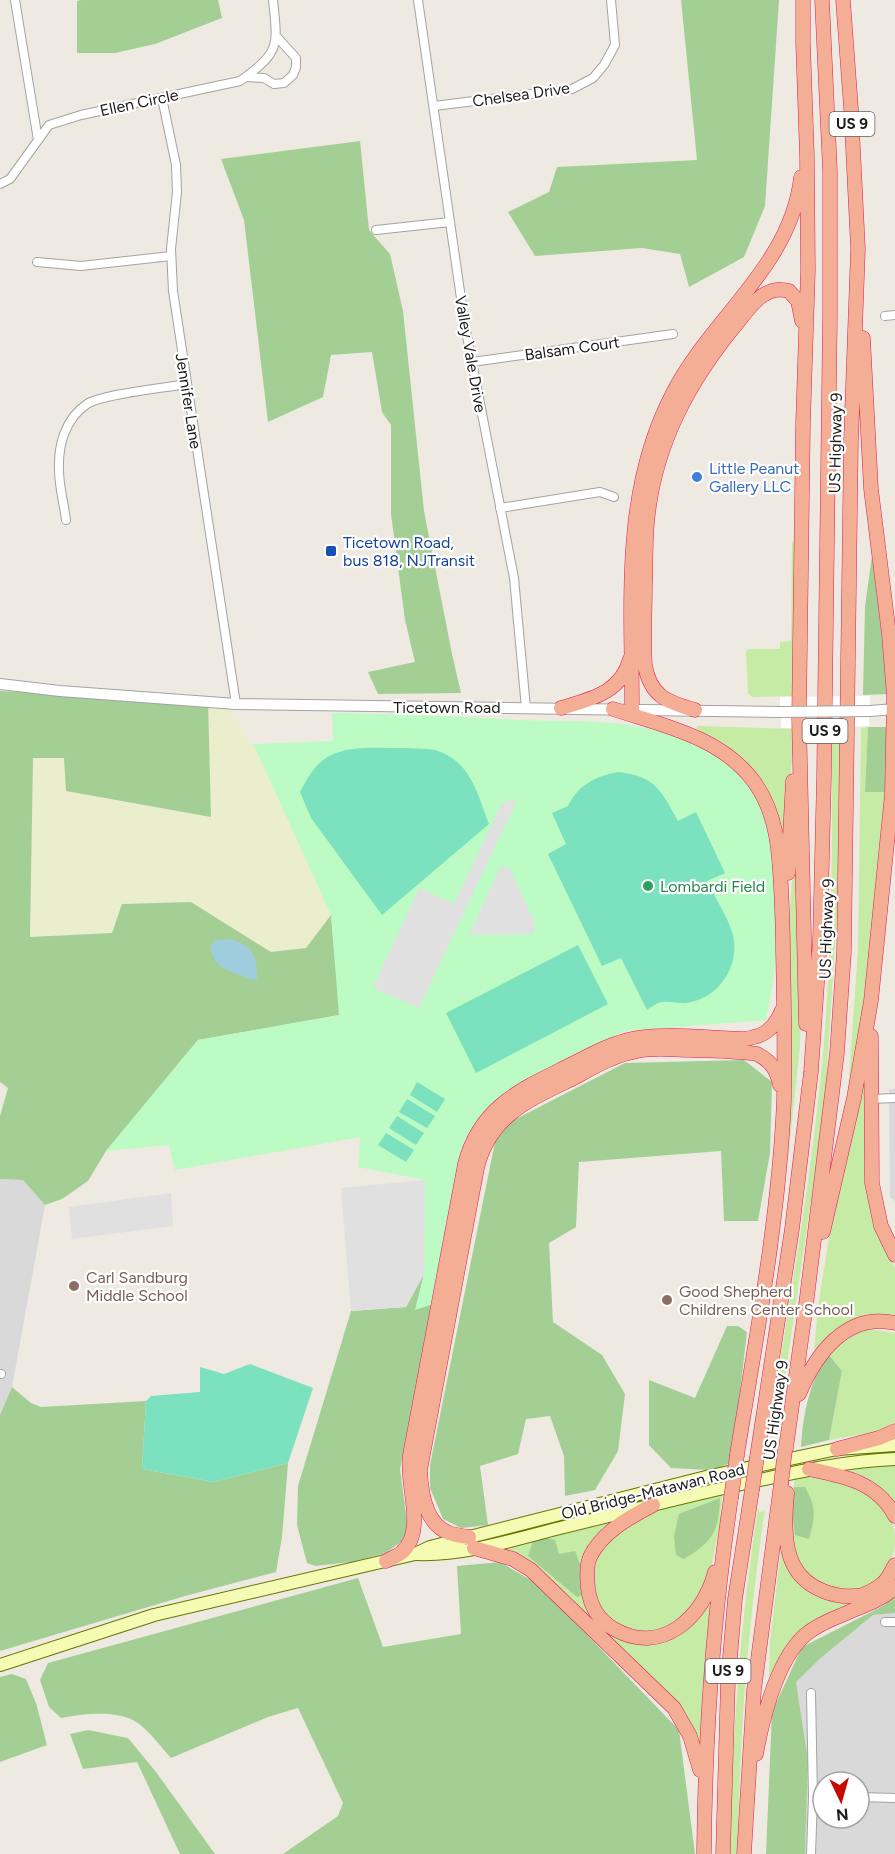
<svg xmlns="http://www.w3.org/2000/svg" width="895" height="1854" font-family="Figtree,sans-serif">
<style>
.residential{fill:#dad9d9;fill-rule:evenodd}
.farmland{fill:#eaeecc}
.grass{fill:#c5eba5}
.forest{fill:#a3cf95}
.park{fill:#bcfbc3}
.pitch{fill:#7ce1be}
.parking{fill:#e0e0e0}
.water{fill:#a0cdde}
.pier{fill:#fff}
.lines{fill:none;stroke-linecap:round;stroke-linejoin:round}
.minor-casing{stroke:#a3a3a3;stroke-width:10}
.tertiary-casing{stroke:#a3a3a3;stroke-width:12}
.secondary-casing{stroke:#657601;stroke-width:14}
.trunk-casing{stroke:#dd1d58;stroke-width:15}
.minor{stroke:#fff;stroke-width:8}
.tertiary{stroke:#fff;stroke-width:10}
.secondary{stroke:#f5fbb2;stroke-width:12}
.trunk{stroke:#f4ae95;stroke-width:14}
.tertiary-bridge-casing{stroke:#a3a3a3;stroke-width:12;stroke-linecap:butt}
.trunk-bridge-casing{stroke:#dd1d58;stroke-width:15;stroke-linecap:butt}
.tertiary-bridge{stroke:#fff;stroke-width:10}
.trunk-bridge{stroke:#f4ae95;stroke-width:14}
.shop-dot{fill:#3f7fe0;stroke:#fff;stroke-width:2}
.transit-dot{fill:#1a4fb4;stroke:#fff;stroke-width:2}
.leisure-dot{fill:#2e9e5b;stroke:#fff;stroke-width:2}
.education-dot{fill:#8d6e63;stroke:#fff;stroke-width:2}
.labels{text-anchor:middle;stroke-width:4.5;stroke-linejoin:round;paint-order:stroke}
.shield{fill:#fff;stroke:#606060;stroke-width:1.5}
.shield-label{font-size:15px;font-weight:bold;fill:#1c1c1c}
.street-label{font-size:16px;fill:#1c1c1c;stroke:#fff}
.shop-label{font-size:16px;fill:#366cbe;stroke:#fff;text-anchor:start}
.transit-label{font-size:16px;fill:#164399;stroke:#fff;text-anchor:start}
.leisure-label{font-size:16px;fill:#27864d;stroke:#fff;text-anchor:start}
.education-label{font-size:16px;fill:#785e54;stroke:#fff;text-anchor:start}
</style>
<rect width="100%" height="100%" fill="#eeeae2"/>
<path class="residential" d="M889,1089H895V1201L890,1197Z
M0,1179L23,1180L45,1205L12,1387L0,1415Z
M895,1613V1854H805L808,1760L796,1682L822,1657L873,1615ZM823,1782H859V1818H823Z"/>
<path class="farmland" d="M208,702L225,703L258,754L331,915L306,948L271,952L191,902L112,933L30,937L33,757H64L210,817Z"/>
<path class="grass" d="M796,541L794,696L752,697L748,693L746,651L748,649H780V642L791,641L792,542Z
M697,726L794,729L784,870L782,834L767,789L747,764L720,742L696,731Z
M868,727L865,792H887L861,1033L850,1092H848L858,950L861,728Z
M832,728H841L837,913L826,1084L818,1152L779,1418L771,1417C789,1306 808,1195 820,1084C833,966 832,846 832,728Z
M797,851L803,978L800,1045L788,1160H785C788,1118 791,1077 791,1035C791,973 784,911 797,851Z
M866,1068V1163L890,1257L895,1268V1319L844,1325L833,1332L814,1351L818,1307L833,1212Z
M864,1328L895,1333V1422L881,1431L829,1440L842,1371L829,1355L843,1340Z
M895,1464V1503L885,1492L849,1471L869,1466Z
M818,1477C832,1478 860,1485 871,1494C875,1497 879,1503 883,1508C892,1519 895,1525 895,1540C895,1608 796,1606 791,1533C790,1515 792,1496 795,1478Z
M723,1494L720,1514L722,1515L710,1573L690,1610L668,1627L642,1633L613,1624L596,1602L592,1571L596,1560L603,1548L613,1536L648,1513Z
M758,1508L760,1513L765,1509C748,1624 739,1738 738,1854H730C732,1738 740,1622 758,1508Z
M615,1520L583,1568L610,1634L623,1640L636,1643L707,1605L710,1606L700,1745H698L691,1728L505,1550Z
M782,1541L788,1563L839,1600L895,1574V1580L886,1589L822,1618L771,1677L769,1676L770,1641Z"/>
<path class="forest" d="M81,0H218L222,18L155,44L115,53H77V1Z
M681,0H779L765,206L744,257L689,287L680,254L642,248L535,256L508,212L549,192L557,167L697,160Z
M360,141L369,230L390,254L403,311L424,511L452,654L461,693L378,694L368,672L415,662L405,620L391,514V425L382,412L372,352L331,355L323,397L268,422L244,220L221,159Z
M872,556L889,694L863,695L865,606Z
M0,691L208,702L211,817L66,791L64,758H33L30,937L112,933L122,904L191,902L271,952L306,948L331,915L340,1015L198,1040L106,1151L88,1181L62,1199L45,1205L23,1180L0,1179V1116L8,1088L0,1082Z
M868,727H889L887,792H865Z
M744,1060L772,1082L770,1153L758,1221H724L721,1151L579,1162L576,1227L549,1243L553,1322L602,1355L625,1394L618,1451L595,1490L565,1496L564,1456L550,1416L526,1419L518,1454L480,1466L488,1525L461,1528L443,1519L430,1488V1465L495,1142L506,1124L625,1063Z
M424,1274L416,1309L433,1304L400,1469L408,1529L402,1541L386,1553L351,1562L315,1566L307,1563L297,1525L298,1486L351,1311L406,1307Z
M727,1326H738L747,1332L733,1451L728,1464L710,1470L671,1468L649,1445V1380L695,1398Z
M829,1355L842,1371L829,1440L801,1447C803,1415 809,1380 829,1355Z
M12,1387L31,1403L41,1407L146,1401L142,1469L214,1482L288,1463L282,1537L276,1572L185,1596L0,1651V1415Z
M794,1487H805C817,1509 815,1516 809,1539L795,1535L792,1513Z
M720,1498C719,1532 712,1542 684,1559L676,1555L674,1536L679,1514Z
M546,1538L555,1540L559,1554L575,1551L580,1564L583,1595L577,1597L528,1556L533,1541Z
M500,1562L538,1584L679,1730L695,1854H283L338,1816L343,1803L298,1708L268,1717L171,1758C161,1747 151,1733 139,1724C119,1709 84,1714 61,1718L49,1707L40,1680L48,1663L358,1578L383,1647L461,1634L457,1566Z
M895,1597V1613L873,1615L822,1657L796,1682L808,1760L805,1854H766L772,1712L802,1647L883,1606Z
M12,1674L26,1679L36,1703L47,1745L0,1762V1677Z
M88,1730L128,1738L156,1772L215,1854H180L137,1762L83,1769L70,1734Z"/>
<path class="park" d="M332,713C394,714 456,716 518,720C558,722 600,719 640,727C692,736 748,764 767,817C774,839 775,866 775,889C775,910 778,932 776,953C775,975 770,998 766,1020L624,1031L497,1098L464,1140L433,1304L415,1310L424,1274L425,1180L358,1167L360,1137L175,1170L169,1145L106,1151L198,1040L339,1015L331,915L258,754L252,744L333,741Z"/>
<path class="pitch" d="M406,748C415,749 426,748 435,750C471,761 477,793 489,824L382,915L311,818L300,792C306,781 312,769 322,761C344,743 380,749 406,748Z
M618,772C655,776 661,790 678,821L696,812L725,873L707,881C715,898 728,917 733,935C740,965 720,996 691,1002C681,1005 673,1001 663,1002C658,1002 651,1007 647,1010L621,958L602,966L548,854L566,844L552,813L568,806C578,785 596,776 618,772Z
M578,945L608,1004L476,1073L446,1013Z
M417,1082L445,1099L437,1112L410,1095Z
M407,1099L435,1116L427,1128L399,1112Z
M397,1116L424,1133L416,1145L389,1128Z
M386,1133L414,1150L406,1162L378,1145Z
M250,1364L313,1388L288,1463L214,1482L142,1469L146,1401L151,1396L200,1392V1367L224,1374Z"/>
<path class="parking" d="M512,798L516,802L419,1008L373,988L419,888L454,904L501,805Z
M501,866L510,869L536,925H533L534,934L469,935Z
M425,1180L424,1274L406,1307L351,1311L341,1188Z
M171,1193L173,1226L72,1239L69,1207Z"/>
<path class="water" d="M228,939C252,944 257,955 257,979L253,980C234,972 211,970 211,945L216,940Z"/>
<path class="pier" d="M870,696L869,726L781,728L780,697Z"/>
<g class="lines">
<defs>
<path id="minor" d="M15,0L38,140
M418,0L465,326L514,578L526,708
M246,77L264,78L274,84L284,83L293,75L296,67V58L276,36
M162,98L176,165L177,192L171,249L173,291L236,704
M434,106L572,89L593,78L604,65L615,45L611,0
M0,184L10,179L49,125L81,115L240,81C280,52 278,47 273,0
M376,230L450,222
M37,262L81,266L171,256
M885,316L895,315
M472,362L673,334
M500,508L600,492L614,497
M66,520C64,504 59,486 59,470C58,445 65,419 87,404C103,394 165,388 186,384
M871,1099L895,1098
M0,1374H1
M885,1622H895
M859,1797L895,1798
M811,1854L813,1797L811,1693"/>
<path id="tertiary" d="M0,684L60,691L236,704L780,712
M870,711L895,709"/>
<path id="secondary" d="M416,1554C465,1556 516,1539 564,1527C629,1511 694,1494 760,1480C805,1470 849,1461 895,1459
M0,1665L154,1615L415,1554L430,1547L710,1476L837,1449L895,1445"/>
<path id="trunk" d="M803,0V43L807,156L808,270L803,424L799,718L806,1024
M561,708C591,699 621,693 630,659
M613,709C664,726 722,737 755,783C777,815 779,849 781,887C782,908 783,929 783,950C784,1000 785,1050 784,1100C779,1219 756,1338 737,1455
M632,709C632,602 621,492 673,393C711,318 791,266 801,177
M695,710C667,702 650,696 645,665C643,639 645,613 645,587C646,565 645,544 647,523C654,445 689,381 738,322C751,306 765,284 789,291L798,301L802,321
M788,873L793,781
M871,1036L872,1183L881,1226L895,1255
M823,1232L854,1098L871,1001L892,794L894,696L889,634L871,489L863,338
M799,1394C816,1354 846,1312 895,1323
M837,1449L879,1438L895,1431
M785,1455L806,1305L837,1053L844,952L851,440L858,249L851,108L843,0
M757,1457L792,1229L811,1072L820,940L824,776L830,315V171L822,0
M809,1469C844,1476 877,1482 895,1516
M787,1493C785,1515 783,1546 794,1566C806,1589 837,1600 862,1595C868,1593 877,1588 882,1584C888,1580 891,1571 895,1565
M653,1505C630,1517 602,1532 590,1557C586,1566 587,1578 588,1588C590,1605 598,1620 614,1629C661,1656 703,1618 715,1572
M469,1537C462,1536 455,1535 449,1533C425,1524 421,1492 420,1470L477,1168C490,1115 529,1100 574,1078C594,1067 614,1055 637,1051C655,1047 674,1050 692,1050C714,1051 736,1051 757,1054C771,1061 777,1070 780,1085
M474,1548L513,1559L531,1570L674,1708L690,1736L700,1770
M386,1561C391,1558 398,1556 402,1552C427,1530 405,1484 410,1455L465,1164C480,1106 522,1089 570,1065C592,1054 613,1042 638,1038C672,1033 708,1038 743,1039C763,1037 774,1030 782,1010
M756,1754C763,1717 777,1660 805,1635C816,1626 829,1620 842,1615C859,1607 882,1601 895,1587
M704,1854C705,1735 713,1617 731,1498
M723,1854L728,1681L735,1599L752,1490
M744,1854L754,1690L781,1484"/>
</defs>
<use href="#minor" class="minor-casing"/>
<use href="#tertiary" class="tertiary-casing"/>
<use href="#secondary" class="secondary-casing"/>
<use href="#trunk" class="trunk-casing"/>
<use href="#minor" class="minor"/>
<use href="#tertiary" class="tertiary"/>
<use href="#secondary" class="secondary"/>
<use href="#trunk" class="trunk"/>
<defs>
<path id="tertiary-bridge" d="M780,712L870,711"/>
<path id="trunk-bridge" d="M781,1484L785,1450
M752,1490L757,1457
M731,1498L737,1455"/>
</defs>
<use href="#tertiary-bridge" class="tertiary-bridge-casing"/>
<use href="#trunk-bridge" class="trunk-bridge-casing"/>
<use href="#tertiary-bridge" class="tertiary-bridge"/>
<use href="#trunk-bridge" class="trunk-bridge"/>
</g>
<circle class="shop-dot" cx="697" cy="477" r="6"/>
<rect class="transit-dot" x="325" y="545" width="12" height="12" rx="3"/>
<circle class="leisure-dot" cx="648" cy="886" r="6"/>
<g class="education-dot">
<circle cx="74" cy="1286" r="6"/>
<circle cx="667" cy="1300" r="6"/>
</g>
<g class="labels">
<g class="shield">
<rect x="829.5" y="112" width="45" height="24" rx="4.5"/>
<rect x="802.5" y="719" width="45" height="24" rx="4.5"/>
<rect x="705.5" y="1659" width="45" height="24" rx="4.5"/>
</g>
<g class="shield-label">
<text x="852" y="129">US 9</text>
<text x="825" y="736">US 9</text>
<text x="728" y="1676">US 9</text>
</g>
<g class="street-label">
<text transform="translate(521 94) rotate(-8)" y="6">Chelsea Drive</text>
<text transform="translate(139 102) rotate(-12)" y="6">Ellen Circle</text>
<text transform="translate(572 348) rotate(-8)" y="6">Balsam Court</text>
<text transform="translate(471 354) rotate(80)" y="6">Valley Vale Drive</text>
<text transform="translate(189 401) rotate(81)" y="6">Jennifer Lane</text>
<text transform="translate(835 443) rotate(-89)" y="6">US Highway 9</text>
<text x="447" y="713">Ticetown Road</text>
<text transform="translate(826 929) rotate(-88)" y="6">US Highway 9</text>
<text transform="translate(775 1410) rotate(-82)" y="6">US Highway 9</text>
<text transform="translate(653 1491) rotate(-14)" y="6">Old Bridge-Matawan Road</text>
</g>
<g class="shop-label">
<text x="709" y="474">Little Peanut<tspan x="709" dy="18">Gallery LLC</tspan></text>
</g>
<g class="transit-label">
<text x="343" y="548">Ticetown Road,<tspan x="343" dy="18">bus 818, NJTransit</tspan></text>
</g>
<g class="leisure-label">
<text x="660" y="892">Lombardi Field</text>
</g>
<g class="education-label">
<text x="86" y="1283">Carl Sandburg<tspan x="86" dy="18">Middle School</tspan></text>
<text x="679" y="1297">Good Shepherd<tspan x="679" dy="18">Childrens Center School</tspan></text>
</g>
</g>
<g transform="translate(841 1800) rotate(175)"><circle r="28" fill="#ffffff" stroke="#a4a4a4" stroke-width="1.5"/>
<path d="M0-4.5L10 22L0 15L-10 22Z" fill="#c90800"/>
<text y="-9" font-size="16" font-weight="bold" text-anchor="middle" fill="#1c1c1c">N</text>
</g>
</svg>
